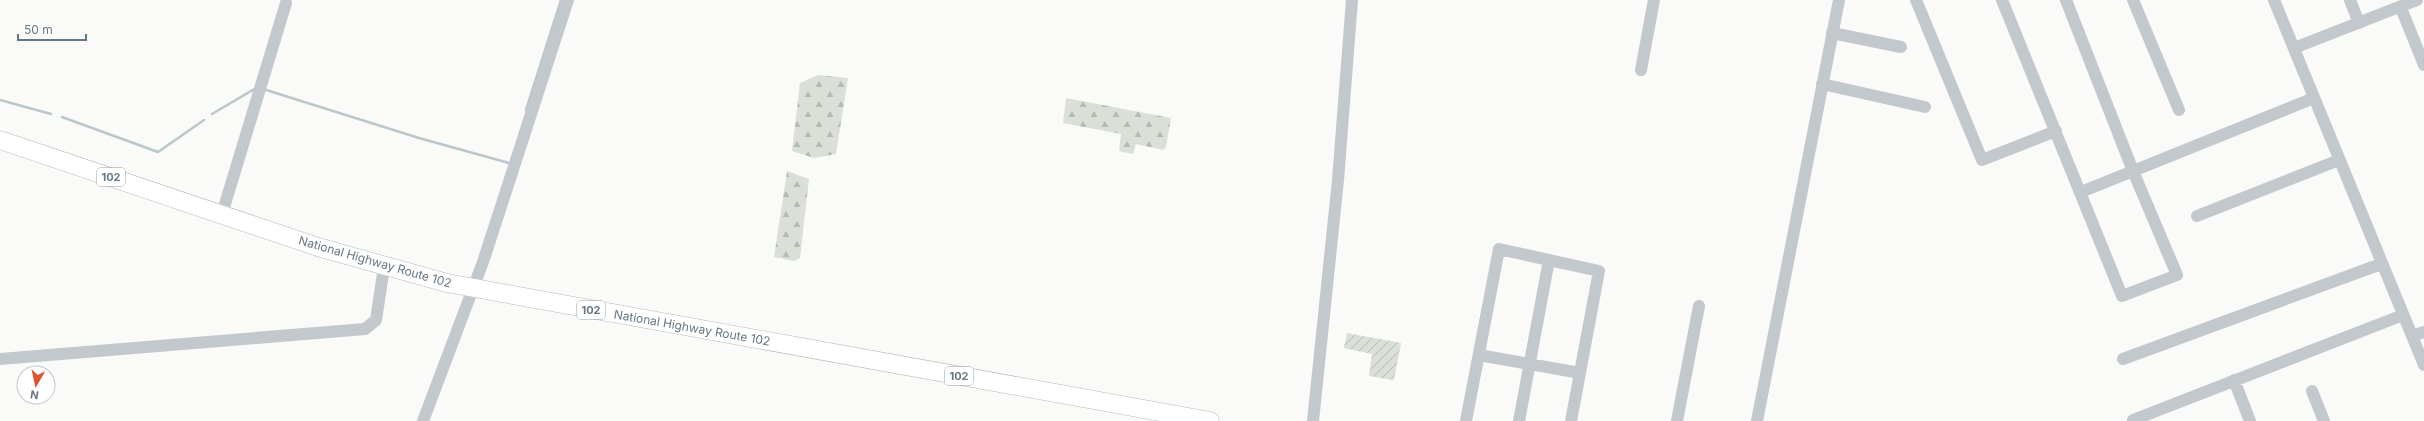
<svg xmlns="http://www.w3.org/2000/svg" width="2424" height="421" font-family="Inter,sans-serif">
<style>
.forest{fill:url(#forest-firs)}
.garden{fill:url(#garden-furrows)}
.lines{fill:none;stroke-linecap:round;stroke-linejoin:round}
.stream{stroke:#bbc7cb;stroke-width:2.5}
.highway-casing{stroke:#b4b9bd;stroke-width:19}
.minor{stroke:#c3c8cc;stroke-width:12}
.highway{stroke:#fff;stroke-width:18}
.labels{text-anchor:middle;stroke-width:4;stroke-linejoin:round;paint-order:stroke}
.shield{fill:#fff;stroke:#93a0a8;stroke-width:1}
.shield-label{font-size:11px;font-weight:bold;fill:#657783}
.street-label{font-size:12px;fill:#657783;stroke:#fff}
</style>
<defs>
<pattern id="forest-firs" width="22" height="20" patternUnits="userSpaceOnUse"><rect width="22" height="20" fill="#dadfd7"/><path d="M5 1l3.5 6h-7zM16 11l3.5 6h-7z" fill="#b4bab4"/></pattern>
<pattern id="garden-furrows" width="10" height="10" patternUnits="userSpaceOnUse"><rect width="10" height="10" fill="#dadfd7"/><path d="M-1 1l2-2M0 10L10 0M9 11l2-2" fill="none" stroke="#b4bab4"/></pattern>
</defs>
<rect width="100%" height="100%" fill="#fafaf8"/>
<path class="forest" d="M818,75L848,78L836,154L814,158L792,151L800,83Z
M1066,98L1171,118L1166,147L1163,150L1136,144L1133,154L1119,151L1121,134L1063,123Z
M787,171L809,179L800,258L794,261L774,257Z"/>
<path class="garden" d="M1347,333L1401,343L1394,380L1369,376L1372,354L1344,348Z"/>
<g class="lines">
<path class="stream" d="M263,89L419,138L509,163
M0,100L51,114
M526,110L561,0
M212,114L256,88
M62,117L158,152L204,120"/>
<defs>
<path id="highway" d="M0,140L318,247L447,283L1210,421"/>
</defs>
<use href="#highway" class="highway-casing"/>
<path class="minor" d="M1916,0L1982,160L2056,131
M2002,0L2122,296L2177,275L2133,171L2066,0
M2133,0L2179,110
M2274,0L2424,365
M2350,0L2359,23
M2401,8L2424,65
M1832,33L1901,47
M2294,48L2417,0
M1641,70L1654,0
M1822,84L1925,107
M2081,192L2314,98
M222,214L286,3
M2197,216L2339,160
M2412,336L2424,332
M1479,355L1580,373
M0,359L365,329L376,320L384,267
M2123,359L2381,264
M2234,380L2250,421
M2312,391L2324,421
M2133,420L2403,315
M423,421L483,262L568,0
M1313,421L1338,180L1352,0
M1466,421L1499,249L1599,271L1571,421
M1519,421L1549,260
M1677,421L1699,306
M1757,421L1839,0"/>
<use href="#highway" class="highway"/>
</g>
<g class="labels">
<g class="shield">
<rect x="97" y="168" width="28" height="18" rx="3"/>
<rect x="577" y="301" width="28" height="18" rx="3"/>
<rect x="945" y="367" width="28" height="18" rx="3"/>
</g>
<g class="shield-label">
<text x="111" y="181">102</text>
<text x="591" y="314">102</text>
<text x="959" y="380">102</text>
</g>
<g class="street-label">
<text transform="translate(375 262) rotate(16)" y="4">National Highway Route 102</text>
<text transform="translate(692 328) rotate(10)" y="4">National Highway Route 102</text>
</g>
</g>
<g transform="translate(36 385) rotate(189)"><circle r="19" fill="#ffffff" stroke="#c1c9cd"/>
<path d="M0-3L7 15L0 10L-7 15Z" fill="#e3522e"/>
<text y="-6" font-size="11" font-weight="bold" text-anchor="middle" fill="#657783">N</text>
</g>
<path d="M18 34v6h68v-6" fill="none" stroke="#657783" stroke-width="2"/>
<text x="24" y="34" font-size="12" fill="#657783" stroke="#ffffff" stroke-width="3" paint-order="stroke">50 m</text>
</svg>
